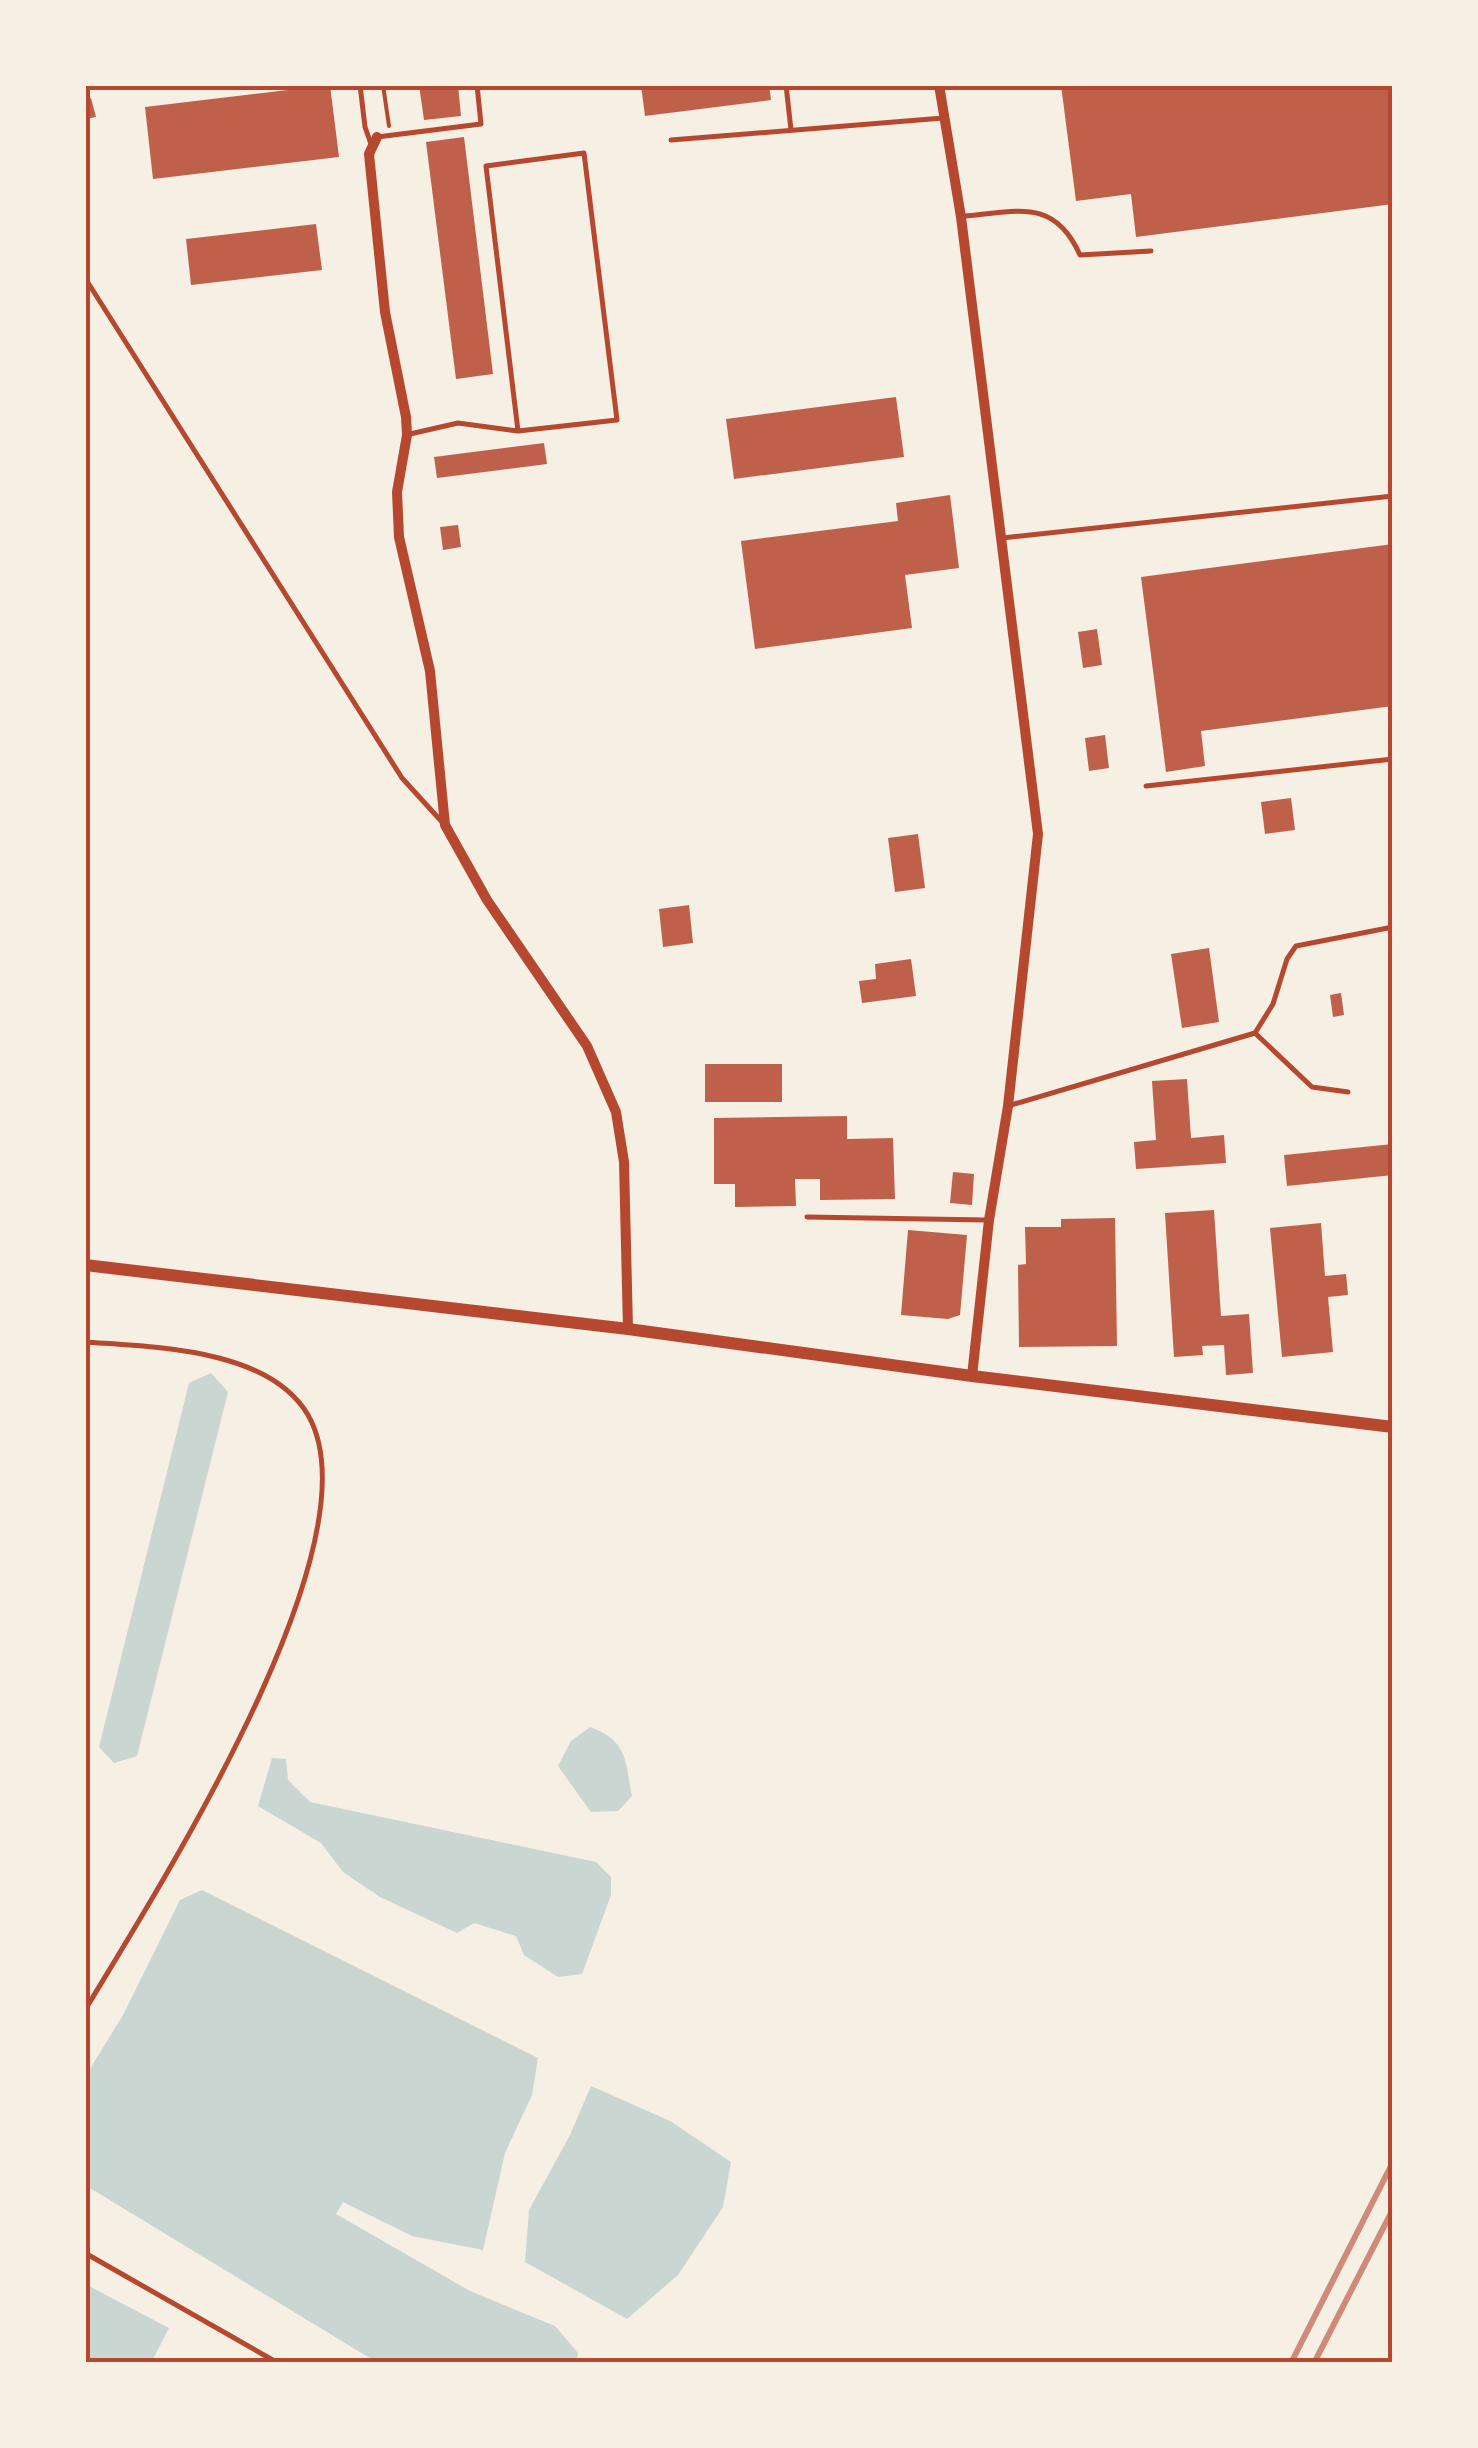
<svg xmlns="http://www.w3.org/2000/svg" width="1478" height="2448" font-family="'PT Sans Narrow',sans-serif">
<style>
.water{fill:#c9d6d2}
.building{fill:#bf614a}
.lines{fill:none;stroke-linecap:round;stroke-linejoin:round}
.path{stroke:#b5482f;stroke-width:4}
.service{stroke:#b5482f;stroke-width:5}
.minor{stroke:#b5482f;stroke-width:10}
.tertiary{stroke:#b5482f;stroke-width:12}
.rail{stroke:#cf8b77;stroke-width:6}
.neatline{fill:none;stroke:#b5482f;stroke-width:4}
</style>
<rect width="100%" height="100%" fill="#f6efe4"/>
<path class="water" d="M211,1373L228,1392L137,1756L114,1763L99,1747L189,1383Z
M590,1727C628,1741 625,1760 632,1796L618,1811L591,1812L558,1766L571,1741Z
M272,1758L286,1759L288,1780L310,1802L596,1862L611,1877V1895L582,1974L558,1977L524,1955L516,1936L474,1923L457,1933L380,1897L343,1872L321,1843L258,1806Z
M202,1890L538,2058L532,2095L505,2153L483,2250L412,2236L343,2202L336,2214L470,2291L555,2326L578,2353L576,2363H378L85,2185V2077L123,2015L180,1900Z
M591,2086L670,2121L731,2162L723,2207L678,2275L627,2319L525,2262L529,2210L570,2135Z
M85,2284L169,2328L151,2363H85Z"/>
<path class="building" d="M330,85L339,157L153,179L145,107Z
M419,85H458L461,116L424,120Z
M641,85H769L771,100L645,116Z
M1061,85H1393V204L1136,237L1131,194L1076,201Z
M91,98L96,117L85,119V100Z
M464,137L493,374L456,379L426,142Z
M316,224L322,270L191,285L186,239Z
M896,397L904,457L734,479L726,419Z
M544,443L547,464L437,478L434,457Z
M950,495L959,568L905,575L912,628L755,649L741,541L898,521L896,503Z
M458,525L461,547L443,550L440,527Z
M1393,544V706L1201,731L1205,766L1166,772L1141,577Z
M1097,629L1102,665L1083,668L1078,632Z
M1105,735L1109,768L1089,771L1085,738Z
M1291,798L1295,830L1265,834L1261,802Z
M918,834L925,888L895,892L888,838Z
M689,905L693,943L663,947L659,909Z
M1209,948L1219,1022L1182,1028L1171,954Z
M911,959L916,996L862,1003L859,981L876,979L875,964Z
M1341,993L1344,1015L1333,1017L1330,995Z
M705,1064H782V1102H705Z
M1187,1079L1191,1138L1224,1135L1226,1163L1136,1169L1134,1142L1156,1140L1152,1081Z
M847,1116V1139L893,1138L895,1199L820,1200V1179H795L796,1206L735,1207V1184H714V1118Z
M1393,1144V1175L1287,1186L1284,1155Z
M953,1172L974,1174L972,1205L950,1203Z
M1214,1210L1221,1316L1249,1314L1253,1373L1226,1375L1224,1345L1202,1346L1203,1355L1174,1357L1165,1213Z
M1115,1218L1117,1346L1019,1347L1018,1265L1026,1264L1025,1227H1061V1219Z
M1321,1223L1325,1276L1346,1274L1348,1295L1328,1297L1333,1352L1282,1357L1270,1228Z
M908,1230L967,1235L960,1315L948,1319L901,1315Z"/>
<g class="lines">
<path class="path" d="M383,85L389,126"/>
<path class="service" d="M360,85L365,127L371,144
M786,85L791,130
M377,137L481,124L477,85
M671,140L943,118
M964,216C1017,212 1054,197 1080,255L1151,251
M85,278L402,778L443,823
M410,434L458,423L518,431L617,420L584,153L486,166L518,431
M1002,538L1393,496
M1146,786L1393,759
M1255,1033L1312,1087L1348,1092
M1011,1105L1255,1033L1273,1004L1287,959L1296,946L1393,927
M807,1217L986,1220
M85,1342C153,1347 269,1348 308,1415C381,1542 154,1895 85,2010
M85,2253L278,2363"/>
<path class="minor" d="M939,85L961,217L1038,834L1008,1106L989,1220L972,1376
M377,137L369,154L385,312L406,417L407,435L397,492L399,537L430,671L445,825L487,900L587,1046L616,1112L624,1162L628,1329"/>
<path class="tertiary" d="M85,1265L628,1329L972,1376L1393,1427"/>
<path class="rail" d="M1291,2363L1393,2162
M1314,2363L1393,2209"/>
</g>
<rect width="1478" height="2448" fill="none" stroke="#f6efe4" stroke-width="175"/>
<rect x="88" y="88" width="1302" height="2272" class="neatline"/>
</svg>
